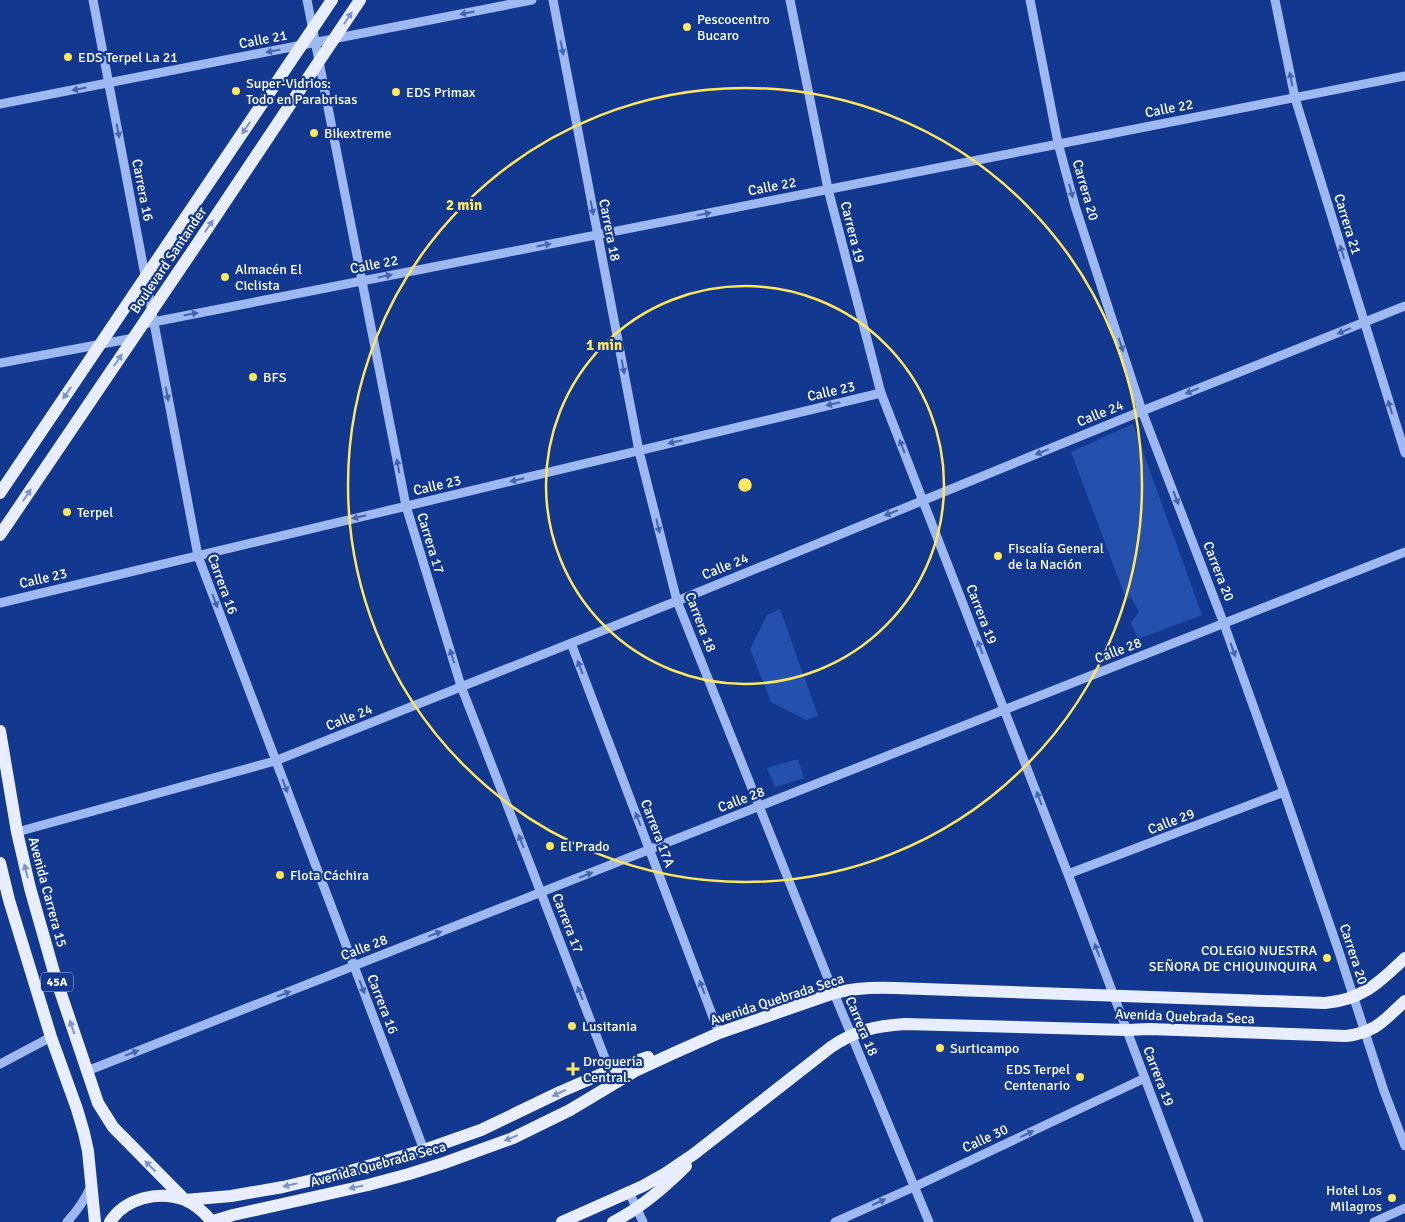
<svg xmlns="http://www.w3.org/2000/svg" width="1405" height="1222" font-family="Signika,sans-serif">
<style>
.green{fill:#2551ae}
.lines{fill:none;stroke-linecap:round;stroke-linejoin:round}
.minor{stroke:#9eb8f1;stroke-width:9}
.major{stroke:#e8eeff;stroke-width:12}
.oneway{fill:#4465b1}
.oneway2{fill:#7e93c7}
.ring{fill:none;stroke:#ffe75e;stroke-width:2.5}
.poi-dot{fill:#ffe75e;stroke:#13388f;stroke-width:2}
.labels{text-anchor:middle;stroke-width:4.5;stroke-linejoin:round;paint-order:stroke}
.shield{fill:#13388f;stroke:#b8c3dd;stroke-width:1}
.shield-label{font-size:12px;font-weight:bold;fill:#fff}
.poi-label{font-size:14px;fill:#fff;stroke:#13388f;text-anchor:start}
.street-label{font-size:14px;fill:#fff;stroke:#13388f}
.centre{fill:#ffe75e;stroke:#13388f;stroke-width:2.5}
.ring-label{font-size:15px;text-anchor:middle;font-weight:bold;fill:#ffe75e;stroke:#13388f;stroke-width:4.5;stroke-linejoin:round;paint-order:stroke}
</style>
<rect width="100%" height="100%" fill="#13388f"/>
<path class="green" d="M1133,424L1202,615L1138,639L1131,623L1139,612L1131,597L1126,599L1071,452Z
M780,609L818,716L807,720L771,702L750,649L767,615Z
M798,759L804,778L775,787L767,768Z"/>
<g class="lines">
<path class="minor" d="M93,0L198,556L424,1150
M307,0L406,506L461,686L610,1071
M553,0L639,451L677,601L831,986L929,1222
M790,0L828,189L881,393L1068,874L1199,1222
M1030,0L1058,143L1075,206L1142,411L1224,624L1284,792L1339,952L1384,1091L1405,1146
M1275,0L1295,98L1405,453
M0,104L532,0
M143,324L1405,76
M0,363L134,338
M0,603L881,393
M571,643L719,1033
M17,832L275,761L677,601L1142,411L1405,306
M1068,874L1284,792
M0,1064L51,1037
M87,1071L1405,552
M629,1192L643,1222
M67,1222C77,1211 85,1200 91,1186
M835,1222L914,1187L1145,1078
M1374,1222L1405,1208"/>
<path class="major" d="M0,493L332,0
M0,535L191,253L360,0
M0,731L17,832L30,888L55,976L98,1103L113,1127L185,1200
M0,863L9,900L51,1037L77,1109L84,1133L88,1151L95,1222
M185,1200L231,1196L283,1187L350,1171L424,1150L481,1130L560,1092L613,1069L648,1057
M110,1222C125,1198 159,1190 185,1200C196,1205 205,1213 212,1222
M210,1222L233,1215L368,1185L409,1174L444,1163L513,1138L570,1110L635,1071L674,1053L719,1033L834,993C855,988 874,987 895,988L1325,1003C1362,1000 1380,982 1405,958
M562,1222L643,1186L666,1173L694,1154L831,1047C856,1030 876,1026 905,1024L1127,1030L1149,1029L1346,1036C1377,1032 1384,1020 1405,1001
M613,1222C641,1208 664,1188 686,1166"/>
</g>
<defs><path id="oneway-solid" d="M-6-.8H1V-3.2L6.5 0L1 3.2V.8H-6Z" transform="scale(1.25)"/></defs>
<g class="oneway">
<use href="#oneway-solid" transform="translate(467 13) rotate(169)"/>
<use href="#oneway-solid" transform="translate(562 48) rotate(79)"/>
<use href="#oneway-solid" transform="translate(273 51) rotate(169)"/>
<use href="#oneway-solid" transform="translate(1291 79) rotate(-101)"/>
<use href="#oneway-solid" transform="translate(79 89) rotate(169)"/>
<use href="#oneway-solid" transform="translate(118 131) rotate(79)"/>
<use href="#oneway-solid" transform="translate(1071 191) rotate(75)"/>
<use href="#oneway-solid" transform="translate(592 208) rotate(79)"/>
<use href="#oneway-solid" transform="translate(704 214) rotate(-11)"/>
<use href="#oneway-solid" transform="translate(544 245) rotate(-11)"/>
<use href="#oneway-solid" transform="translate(1342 252) rotate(-107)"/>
<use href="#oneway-solid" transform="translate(385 276) rotate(-11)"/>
<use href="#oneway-solid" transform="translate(191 314) rotate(-11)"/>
<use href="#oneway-solid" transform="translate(1344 331) rotate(158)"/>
<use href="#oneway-solid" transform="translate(1121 345) rotate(72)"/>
<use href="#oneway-solid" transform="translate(623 367) rotate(79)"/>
<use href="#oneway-solid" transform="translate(1192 391) rotate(158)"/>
<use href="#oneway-solid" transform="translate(167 394) rotate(79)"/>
<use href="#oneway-solid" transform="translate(833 404) rotate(167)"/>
<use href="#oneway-solid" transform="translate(1390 407) rotate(-107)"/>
<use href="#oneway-solid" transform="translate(675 442) rotate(167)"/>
<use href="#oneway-solid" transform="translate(902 446) rotate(-111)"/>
<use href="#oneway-solid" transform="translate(1042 452) rotate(158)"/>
<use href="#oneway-solid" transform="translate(398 466) rotate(-101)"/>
<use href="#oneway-solid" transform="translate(517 480) rotate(167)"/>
<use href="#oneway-solid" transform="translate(1176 498) rotate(69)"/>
<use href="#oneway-solid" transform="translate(891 513) rotate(158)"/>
<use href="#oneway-solid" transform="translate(359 517) rotate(167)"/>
<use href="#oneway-solid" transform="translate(658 526) rotate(76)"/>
<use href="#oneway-solid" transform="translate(215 601) rotate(69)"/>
<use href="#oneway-solid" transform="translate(980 647) rotate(-111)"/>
<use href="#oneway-solid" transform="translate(1233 650) rotate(70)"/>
<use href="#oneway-solid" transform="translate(452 656) rotate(-108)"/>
<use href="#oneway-solid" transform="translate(580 667) rotate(-111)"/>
<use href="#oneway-solid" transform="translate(285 786) rotate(69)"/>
<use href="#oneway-solid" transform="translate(1039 798) rotate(-111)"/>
<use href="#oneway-solid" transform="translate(638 819) rotate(-111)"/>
<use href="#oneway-solid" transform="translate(521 841) rotate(-111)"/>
<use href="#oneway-solid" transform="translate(586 875) rotate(-22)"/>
<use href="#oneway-solid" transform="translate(435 934) rotate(-21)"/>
<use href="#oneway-solid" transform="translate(1097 950) rotate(-111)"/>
<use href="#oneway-solid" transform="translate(362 987) rotate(69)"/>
<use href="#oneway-solid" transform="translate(702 987) rotate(-111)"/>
<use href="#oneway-solid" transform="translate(580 993) rotate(-111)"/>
<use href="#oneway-solid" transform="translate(284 994) rotate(-21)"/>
<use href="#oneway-solid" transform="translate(132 1053) rotate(-21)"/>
<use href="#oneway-solid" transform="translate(1027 1134) rotate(-25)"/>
<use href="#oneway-solid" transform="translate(879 1202) rotate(-24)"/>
</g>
<g class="oneway2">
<use href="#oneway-solid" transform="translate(348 18) rotate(-56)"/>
<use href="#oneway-solid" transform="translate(246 128) rotate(124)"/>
<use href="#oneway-solid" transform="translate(209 226) rotate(-56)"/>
<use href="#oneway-solid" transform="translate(118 360) rotate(-56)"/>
<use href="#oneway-solid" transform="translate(67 393) rotate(124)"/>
<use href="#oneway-solid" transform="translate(27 495) rotate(-56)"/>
<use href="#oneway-solid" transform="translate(26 871) rotate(-104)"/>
<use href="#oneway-solid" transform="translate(72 1027) rotate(-109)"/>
<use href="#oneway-solid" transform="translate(559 1093) rotate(155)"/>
<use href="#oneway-solid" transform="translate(511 1138) rotate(158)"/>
<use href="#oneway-solid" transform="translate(150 1166) rotate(-136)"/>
<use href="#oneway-solid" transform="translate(290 1185) rotate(167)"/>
<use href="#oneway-solid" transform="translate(356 1187) rotate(168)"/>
</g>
<g class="ring">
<circle cx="745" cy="485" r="199"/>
<circle cx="745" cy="485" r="397"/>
</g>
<g class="poi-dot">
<circle cx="687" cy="27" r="5"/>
<circle cx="68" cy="57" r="5"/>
<circle cx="236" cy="91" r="5"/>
<circle cx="396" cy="92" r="5"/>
<circle cx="314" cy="133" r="5"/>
<circle cx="225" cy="277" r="5"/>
<circle cx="253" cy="377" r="5"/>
<circle cx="67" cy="512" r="5"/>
<circle cx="998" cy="556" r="5"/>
<circle cx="550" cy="846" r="5"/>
<circle cx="280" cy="875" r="5"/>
<circle cx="1327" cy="958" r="5"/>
<circle cx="572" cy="1026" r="5"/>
<circle cx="940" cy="1048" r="5"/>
<path d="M570.5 1061.5h5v5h5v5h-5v5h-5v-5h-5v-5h5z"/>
<circle cx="1080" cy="1077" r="5"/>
<circle cx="1392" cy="1198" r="5"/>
</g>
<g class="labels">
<rect class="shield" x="41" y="972.5" width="32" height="19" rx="4"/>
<g class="shield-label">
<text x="57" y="986">45A</text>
</g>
<g class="poi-label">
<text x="697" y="24">Pescocentro<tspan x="697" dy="16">Bucaro</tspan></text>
<text x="78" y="62">EDS Terpel La 21</text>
<text x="246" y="88">Super-Vidrios:<tspan x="246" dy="16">Todo en Parabrisas</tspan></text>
<text x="406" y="97">EDS Primax</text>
<text x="324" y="138">Bikextreme</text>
<text x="235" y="274">Almacén El<tspan x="235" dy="16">Ciclista</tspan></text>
<text x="263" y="382">BFS</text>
<text x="77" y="517">Terpel</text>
<text x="1008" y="553">Fiscalía General<tspan x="1008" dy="16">de la Nación</tspan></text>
<text x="560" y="851">El Prado</text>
<text x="290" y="880">Flota Cáchira</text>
<text x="1317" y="955" text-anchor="end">COLEGIO NUESTRA<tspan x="1317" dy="16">SEÑORA DE CHIQUINQUIRA</tspan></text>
<text x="582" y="1031">Lusitania</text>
<text x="950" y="1053">Surticampo</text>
<text x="583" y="1066">Droguería<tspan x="583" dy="16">Central.</tspan></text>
<text x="1070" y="1074" text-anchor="end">EDS Terpel<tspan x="1070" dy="16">Centenario</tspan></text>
<text x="1382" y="1195" text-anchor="end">Hotel Los<tspan x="1382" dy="16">Milagros</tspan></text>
</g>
<g class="street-label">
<text transform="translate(263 39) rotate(-11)" y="5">Calle 21</text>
<text transform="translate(1169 108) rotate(-11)" y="5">Calle 22</text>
<text transform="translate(772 186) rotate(-11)" y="5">Calle 22</text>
<text transform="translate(143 190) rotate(79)" y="5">Carrera 16</text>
<text transform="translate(1086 190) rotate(74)" y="5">Carrera 20</text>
<text transform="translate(1348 224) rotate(73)" y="5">Carrera 21</text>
<text transform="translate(610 230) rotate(79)" y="5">Carrera 18</text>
<text transform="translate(853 232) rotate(76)" y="5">Carrera 19</text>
<text transform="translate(168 260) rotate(-56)" y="5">Boulevard Santander</text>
<text transform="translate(374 264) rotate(-11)" y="5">Calle 22</text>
<text transform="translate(831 391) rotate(-13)" y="5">Calle 23</text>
<text transform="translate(1100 413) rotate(-22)" y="5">Calle 24</text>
<text transform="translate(437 485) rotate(-13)" y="5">Calle 23</text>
<text transform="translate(431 543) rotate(73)" y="5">Carrera 17</text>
<text transform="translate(725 566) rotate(-22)" y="5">Calle 24</text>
<text transform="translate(1219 571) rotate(69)" y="5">Carrera 20</text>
<text transform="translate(43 578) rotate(-13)" y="5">Calle 23</text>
<text transform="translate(223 584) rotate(70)" y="5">Carrera 16</text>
<text transform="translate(982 614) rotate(69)" y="5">Carrera 19</text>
<text transform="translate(701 622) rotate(69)" y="5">Carrera 18</text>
<text transform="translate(1118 650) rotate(-21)" y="5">Calle 28</text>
<text transform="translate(349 717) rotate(-22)" y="5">Calle 24</text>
<text transform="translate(741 799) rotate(-21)" y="5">Calle 28</text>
<text transform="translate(1171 821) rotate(-21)" y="5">Calle 29</text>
<text transform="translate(658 833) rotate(69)" y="5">Carrera 17A</text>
<text transform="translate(48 892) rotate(75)" y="5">Avenida Carrera 15</text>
<text transform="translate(568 923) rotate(69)" y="5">Carrera 17</text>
<text transform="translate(364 947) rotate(-21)" y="5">Calle 28</text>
<text transform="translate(1354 954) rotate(72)" y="5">Carrera 20</text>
<text transform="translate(777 999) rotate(-18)" y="5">Avenida Quebrada Seca</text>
<text transform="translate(383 1004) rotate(69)" y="5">Carrera 16</text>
<text transform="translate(1185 1016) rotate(2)" y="5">Avenida Quebrada Seca</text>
<text transform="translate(862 1026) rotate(67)" y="5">Carrera 18</text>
<text transform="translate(1159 1076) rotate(69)" y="5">Carrera 19</text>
<text transform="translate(985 1138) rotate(-25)" y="5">Calle 30</text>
<text transform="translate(378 1164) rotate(-15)" y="5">Avenida Quebrada Seca</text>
</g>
</g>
<circle cx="745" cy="485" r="8" class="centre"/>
<g class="ring-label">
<text x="464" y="210">2 min</text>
<text x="604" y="350">1 min</text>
</g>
</svg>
